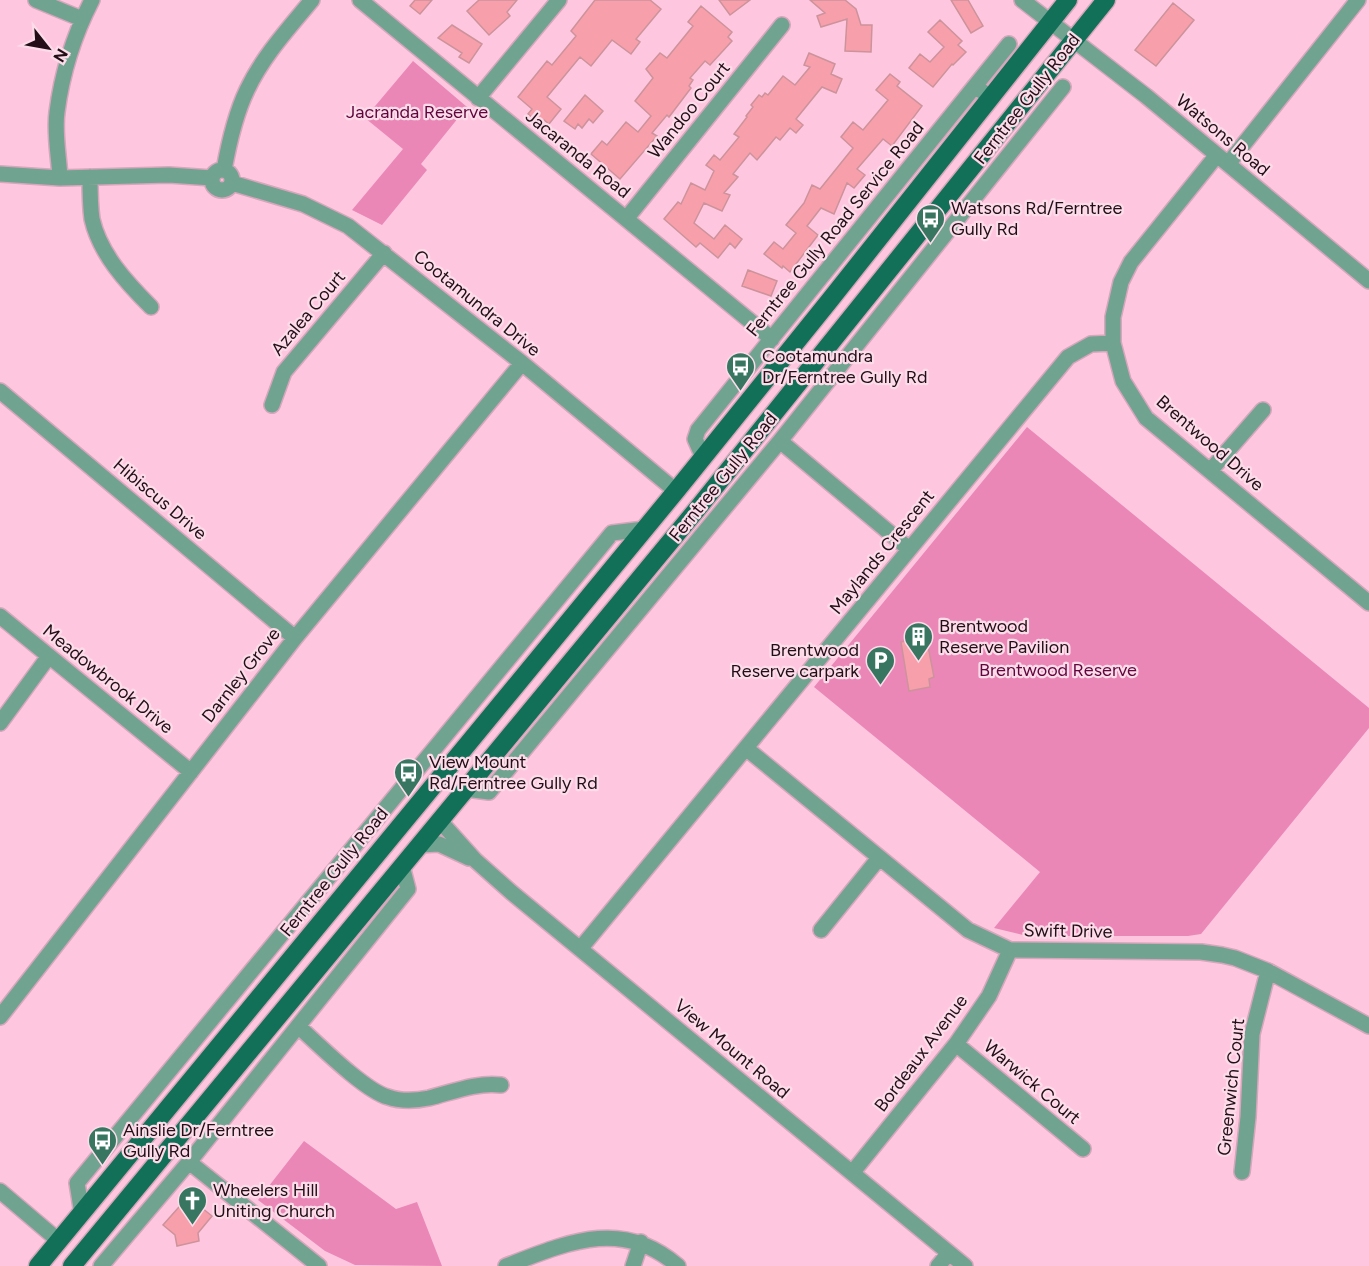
<svg xmlns="http://www.w3.org/2000/svg" width="1369" height="1266" font-family="Figtree,sans-serif">
<style>
.green{fill:#ea87b7}
.building{fill:#f89fac;stroke:#cc939b;stroke-width:1.5}
.lines{fill:none;stroke-linecap:round;stroke-linejoin:round}
.minor-casing{stroke:#d6a6bb;stroke-width:18}
.major-casing{stroke:#d6a6bb;stroke-width:21}
.minor{stroke:#71a391;stroke-width:15}
.major{stroke:#137058;stroke-width:18}
.labels{text-anchor:middle;stroke-width:4.5;stroke-linejoin:round;paint-order:stroke}
.street-label{font-size:18px;fill:#210e17;stroke:#fddcea}
.park-label{font-size:18px;fill:#60053d;stroke:#fddcea}
.poi-label{font-size:18px;fill:#210e17;stroke:#fddcea;text-anchor:start}
</style>
<rect width="100%" height="100%" fill="#fec7df"/>
<path class="green" d="M413,61L467,107L421,164L427,170L382,225L352,210L403,149L365,118Z
M1027,427L1369,708V728L1201,934L1188,936H1027L994,928L1040,872L814,687Z
M304,1141L396,1209L417,1202L442,1266L355,1265L325,1251L258,1200Z"/>
<path class="building" d="M415,0H432L420,14L410,6Z
M479,0H517L507,12L510,16L489,35L467,11Z
M595,0H650L661,9L636,39L640,42L631,54L612,40L591,66L580,57L547,97L561,109L549,124L544,120L540,124L528,114L532,109L518,97L547,61L552,65L576,36L571,31Z
M719,0H750L730,15Z
M810,0H845L856,9L861,25H872L871,52L845,51L847,19L821,27L817,16L825,13Z
M951,0H968L983,26L971,33Z
M1173,3L1194,20L1156,66L1135,50Z
M701,6L732,32L728,37L732,41L710,65L705,61L690,78L693,80L689,86L691,88L669,117L667,115L652,133L657,136L620,179L591,154L602,141L607,145L626,122L638,132L651,116L635,101L653,78L646,69L660,53L667,58L693,26L688,22Z
M940,20L962,41L958,45L966,52L953,65L952,64L933,87L909,68L920,54L930,62L944,47L928,32Z
M452,25L482,44L469,63L459,57L462,53L438,38Z
M809,53L835,64L831,74L842,79L836,93L822,87L796,119L803,125L796,133L790,128L780,140L776,137L757,160L750,153L733,174L738,177L724,193L730,195L722,211L704,203L694,223L714,239L725,225L742,239L735,248L730,243L718,258L700,243L696,247L664,219L678,202L681,204L691,183L705,190L714,171L706,165L714,155L720,160L739,137L734,134L747,117L746,116L753,107L751,105L759,95L762,97L765,93L768,95L783,76L795,85L810,67L804,65Z
M890,74L900,82L897,86L922,106L892,146L883,139L857,169L865,175L854,188L847,183L834,214L821,208L807,226L818,235L790,272L783,266L782,268L764,254L774,242L783,249L796,233L786,225L804,203L812,185L820,189L853,148L841,137L853,122L863,130L888,100L876,90Z
M585,95L603,111L593,123L589,119L582,128L578,124L575,129L564,121Z
M748,270L777,281L771,296L742,286Z
M921,638L923,647L928,646L934,677L929,679L930,687L909,691L901,642Z
M197,1204L212,1216L198,1233L199,1241L177,1246L175,1235L163,1225L179,1207Z"/>
<g class="lines">
<defs>
<path id="minor" d="M36,0L82,19
M360,0L772,339
M1022,0L1146,96L1369,281
M975,86L1009,44
M478,98L559,0
M1217,155L1131,262L1121,282L1113,317V343L1123,381L1146,418L1369,603
M1228,164L1358,0
M212 180a10 10 0 1 1 20 0a10 10 0 1 1-20 0Z
M224,170C229,142 235,115 247,90C263,56 289,28 312,0
M0,174L60,178L169,175L212,178
M90,177C90,190 90,205 92,219C100,254 126,282 151,307
M60,178C59,157 54,133 57,112C62,73 74,35 92,0
M232,183L303,204L348,226L522,363L676,491
M626,219L782,25
M0,391L295,638
M272,405L284,372L384,253
M780,441L909,549
M703,457L695,439L698,430L975,86L991,98
M1210,471L1263,410
M0,616L191,772
M0,723L49,656
M747,749L968,930L1010,950L1201,952L1222,955L1235,958L1268,971L1369,1026
M466,789L489,792L780,441L1063,87
M440,821L475,860L511,892L965,1266
M420,845L439,844L469,858
M821,930L879,858
M580,949L1068,357L1091,344L1113,343
M0,1017L295,638L522,363
M298,1026C318,1044 365,1091 388,1097C402,1102 415,1101 429,1098C453,1092 476,1082 501,1085
M956,1044L1083,1149
M189,1162L319,1266
M1242,1172L1248,1117L1252,1034L1268,971
M852,1173L956,1044L989,996L1010,950
M0,1191L59,1241
M82,1214L77,1183L612,533L644,529
M101,1266L189,1162L408,889L402,866
M506,1266C566,1243 622,1217 678,1266
M633,1266L641,1242
M938,1266L949,1253"/>
<path id="major" d="M38,1266L676,491L830,300L1068,0
M72,1266L698,508L1106,0"/>
</defs>
<use href="#minor" class="minor-casing"/>
<use href="#major" class="major-casing"/>
<use href="#minor" class="minor"/>
<use href="#major" class="major"/>
</g>
<defs>
<symbol id="bus-pin" viewBox="-11 -11 22 30"><path d="M0 17L-7.5 6A9.5 9.5 0 1 1 7.5 6Z" fill="#387662" stroke="#fddcea"/><path d="M-5-6H5V4H4V6H2V4H-2V6H-4V4H-5ZM-3.5-4V0h7V-4ZM-3.5 1.2v1.5H-2V1.2ZM2 1.2v1.5H3.5V1.2Z" fill="#fff"/></symbol>
<symbol id="building-pin" viewBox="-11 -11 22 30"><path d="M0 17L-7.5 6A9.5 9.5 0 1 1 7.5 6Z" fill="#387662" stroke="#fddcea"/><path d="M-4-6H4V6H1V3H-1V6H-4ZM-2.5-4.3h1.7v1.8h-1.7ZM.8-4.3h1.7v1.8H.8ZM-2.5-1h1.7V.8h-1.7ZM.8-1h1.7V.8H.8Z" fill="#fff"/></symbol>
<symbol id="parking-pin" viewBox="-11 -11 22 30"><path d="M0 17L-7.5 6A9.5 9.5 0 1 1 7.5 6Z" fill="#387662" stroke="#fddcea"/><path d="M-3.5-5.5H1a3.5 3.5 0 0 1 0 7H-1V5.5H-3.5ZM-1-3.4V-.6H.8a1.4 1.4 0 0 0 0-2.8Z" fill="#fff"/></symbol>
<symbol id="church-pin" viewBox="-11 -11 22 30"><path d="M0 17L-7.5 6A9.5 9.5 0 1 1 7.5 6Z" fill="#387662" stroke="#fddcea"/><path d="M-1.2-6h2.4v3.5h3.3v2.4h-3.3V6h-2.4V-.1h-3.3v-2.4h3.3Z" fill="#fff"/></symbol>
</defs>
<g fill-rule="evenodd">
<use href="#bus-pin" x="914" y="202" width="33" height="45"/>
<use href="#bus-pin" x="724" y="350" width="33" height="45"/>
<use href="#building-pin" x="902" y="620" width="33" height="45"/>
<use href="#parking-pin" x="864" y="644" width="33" height="45"/>
<use href="#bus-pin" x="392" y="756" width="33" height="45"/>
<use href="#bus-pin" x="86" y="1124" width="33" height="45"/>
<use href="#church-pin" x="176" y="1184" width="33" height="45"/>
</g>
<g class="labels">
<g class="street-label">
<text transform="translate(1027 99) rotate(-52)" y="6">Ferntree Gully Road</text>
<text transform="translate(689 110) rotate(-51)" y="6">Wandoo Court</text>
<text transform="translate(1223 135) rotate(40)" y="6">Watsons Road</text>
<text transform="translate(578 154) rotate(39)" y="6">Jacaranda Road</text>
<text transform="translate(835 229) rotate(-51)" y="6">Ferntree Gully Road Service Road</text>
<text transform="translate(477 303) rotate(39)" y="6">Cootamundra Drive</text>
<text transform="translate(308 313) rotate(-50)" y="6">Azalea Court</text>
<text transform="translate(1210 443) rotate(41)" y="6">Brentwood Drive</text>
<text transform="translate(723 477) rotate(-51)" y="6">Ferntree Gully Road</text>
<text transform="translate(160 499) rotate(40)" y="6">Hibiscus Drive</text>
<text transform="translate(882 552) rotate(-51)" y="6">Maylands Crescent</text>
<text transform="translate(241 675) rotate(-52)" y="6">Darnley Grove</text>
<text transform="translate(108 679) rotate(39)" y="6">Meadowbrook Drive</text>
<text transform="translate(334 872) rotate(-51)" y="6">Ferntree Gully Road</text>
<text transform="translate(1068 931) rotate(1)" y="6">Swift Drive</text>
<text transform="translate(732 1049) rotate(40)" y="6">View Mount Road</text>
<text transform="translate(921 1053) rotate(-53)" y="6">Bordeaux Avenue</text>
<text transform="translate(1032 1082) rotate(40)" y="6">Warwick Court</text>
<text transform="translate(1231 1087) rotate(-84)" y="6">Greenwich Court</text>
</g>
<g class="park-label">
<text x="417" y="118">Jacranda Reserve</text>
<text x="1058" y="676">Brentwood Reserve</text>
</g>
<g class="poi-label">
<text x="951" y="214">Watsons Rd/Ferntree<tspan x="951" dy="21">Gully Rd</tspan></text>
<text x="762" y="362">Cootamundra<tspan x="762" dy="21">Dr/Ferntree Gully Rd</tspan></text>
<text x="939" y="632">Brentwood<tspan x="939" dy="21">Reserve Pavilion</tspan></text>
<text x="859" y="656" text-anchor="end">Brentwood<tspan x="859" dy="21">Reserve carpark</tspan></text>
<text x="429" y="768">View Mount<tspan x="429" dy="21">Rd/Ferntree Gully Rd</tspan></text>
<text x="123" y="1136">Ainslie Dr/Ferntree<tspan x="123" dy="21">Gully Rd</tspan></text>
<text x="213" y="1196">Wheelers Hill<tspan x="213" dy="21">Uniting Church</tspan></text>
</g>
</g>
<g transform="translate(48 48) rotate(121)" stroke="#fddcea" stroke-width="4.5" paint-order="stroke">
<path d="M0-4.5L10 22L0 15L-10 22Z" fill="#210e17"/>
<text y="-9" font-size="16" font-weight="bold" text-anchor="middle" fill="#210e17">N</text>
</g>
</svg>
